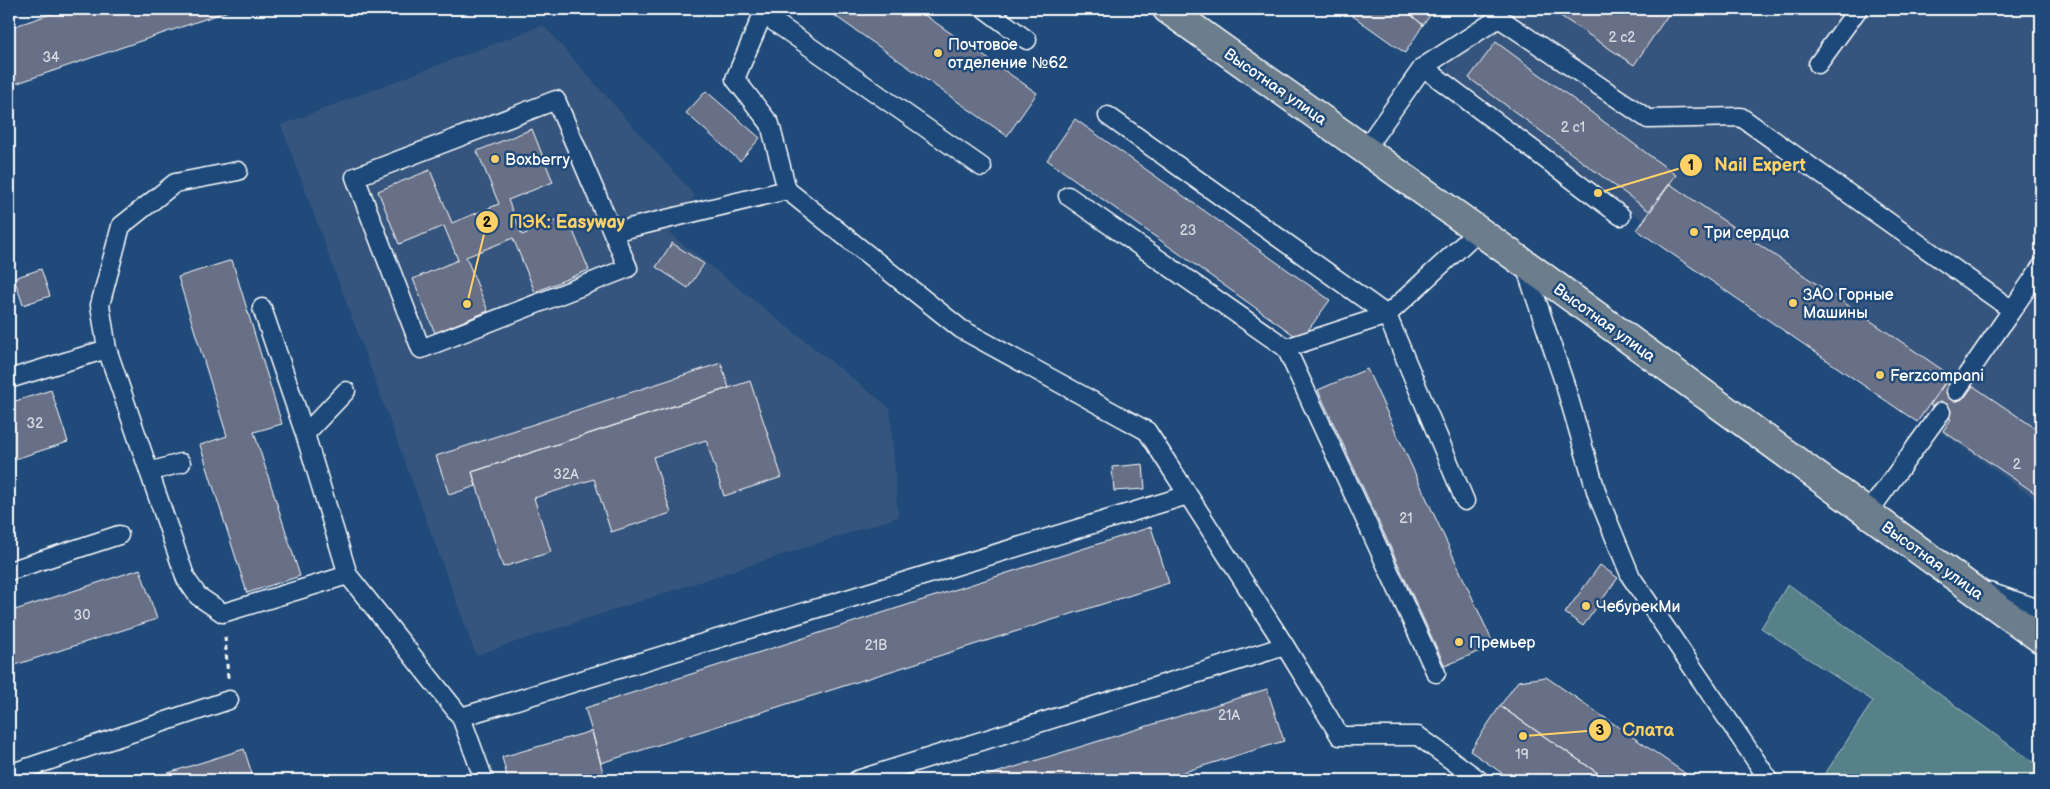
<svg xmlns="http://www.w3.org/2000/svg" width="2050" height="789" font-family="'Balsamiq Sans',sans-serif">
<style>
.built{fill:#35557e}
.green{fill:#578188;stroke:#abc0c4}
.building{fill:#677087;stroke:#fff}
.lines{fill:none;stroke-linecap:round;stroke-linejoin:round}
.service-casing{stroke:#fff;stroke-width:21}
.tertiary-casing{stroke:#fff;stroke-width:31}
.primary-casing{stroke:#fff;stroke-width:31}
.path{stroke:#fff;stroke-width:3;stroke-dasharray:5 4;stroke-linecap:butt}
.service{stroke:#1f4a7a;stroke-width:18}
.tertiary{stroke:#1f4a7a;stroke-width:28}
.primary{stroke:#6c7d8c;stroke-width:28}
.poi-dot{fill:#ffd166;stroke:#1f4a7a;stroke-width:2}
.labels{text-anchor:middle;stroke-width:5;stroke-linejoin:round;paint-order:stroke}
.number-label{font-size:14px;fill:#d9dbe1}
.poi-label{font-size:16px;fill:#fff;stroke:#1f4a7a;text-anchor:start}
.street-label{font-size:16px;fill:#fff;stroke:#1f4a7a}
.leader{fill:none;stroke:#ffd166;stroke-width:2}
.callout-dot{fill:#ffd166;stroke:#1f4a7a;stroke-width:2}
.mark-label{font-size:15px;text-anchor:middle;font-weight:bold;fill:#111}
.callout-label{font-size:18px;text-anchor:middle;font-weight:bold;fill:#ffd166;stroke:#1f4a7a;stroke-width:5;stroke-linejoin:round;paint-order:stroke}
</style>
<rect width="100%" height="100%" fill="#1f4a7a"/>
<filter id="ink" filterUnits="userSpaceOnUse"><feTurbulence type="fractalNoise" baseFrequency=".02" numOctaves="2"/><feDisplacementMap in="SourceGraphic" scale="10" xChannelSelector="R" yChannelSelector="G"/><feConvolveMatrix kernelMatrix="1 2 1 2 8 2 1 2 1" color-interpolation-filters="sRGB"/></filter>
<g filter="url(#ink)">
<path class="built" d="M1485,9H2041V503L1441,77Z
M543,25L695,196L670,234L890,408L898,517L476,655L281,125Z"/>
<path class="green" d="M1788,584L2041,768V780H1821L1873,701L1761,628Z"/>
<path class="building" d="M66,9H234L9,86V28Z
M825,9H916L1037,93L1007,136Z
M1343,9H1404L1423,25L1405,53Z
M1404,9H1435L1423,25Z
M1550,9H1672L1634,65Z
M1496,42L1676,175L1649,211L1469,78Z
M706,91L760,138L740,161L686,113Z
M1075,119L1330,300L1301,340L1047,160Z
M532,129L553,182L508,200L522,235L567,216L589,270L535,292L513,238L466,257L488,311L435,333L413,279L458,260L444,226L399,244L378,191L430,170L452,223L499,204L477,151Z
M1670,184L1950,375L1917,422L1637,230Z
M672,243L704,264L688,288L656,267Z
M232,260L282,424L254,432L300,576L247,593L200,445L227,436L178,277Z
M41,269L50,296L23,305L14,278Z
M721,363L729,388L472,472L476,486L449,495L436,456Z
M1367,369L1494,645L1445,666L1318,390Z
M750,381L782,477L724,496L706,440L653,457L671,513L611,532L594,479L534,498L551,552L503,567L472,472Z
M1945,383L1965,397L1973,386L2041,432V497L1943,431L1951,419L1930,405Z
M51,390L68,442L9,461V403Z
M1143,464L1145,489L1114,491L1112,467Z
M1151,527L1169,583L601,763L585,708Z
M1600,565L1618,578L1583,626L1565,613Z
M140,569L157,619L9,667V612Z
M1546,677L1695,780H1608L1500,706L1518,681Z
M1267,689L1284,741L1158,780H973Z
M1500,706L1608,780H1512L1470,751Z
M592,731L605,780H508L502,757Z
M244,749L254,780H146Z"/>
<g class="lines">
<defs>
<path id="service" d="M765,9L735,79L770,124L787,190L961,329L1147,431L1285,646L1340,736H1418L1479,780
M985,9L1027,40
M763,14L982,167
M1818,64L1858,9
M1423,67L1621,216
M556,100L628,268L421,349L355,177Z
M1108,116L1387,315L1465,501
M1365,149L1423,67L1499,18L1648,119L1741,117L2012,310L2041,267
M1068,196L1286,348
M613,232L787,190
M1524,263L1565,385L1597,494L1631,577L1769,780
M262,308L305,434L348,575L461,717L1188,495
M107,349L100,305L121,226L175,183L238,171
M9,379L107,349L186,579L198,596L223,613L348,575
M1956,391L2012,310
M305,434L346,391
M149,472L181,463
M1868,513L1941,412
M9,571L119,535
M1436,673L1286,348L1387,315L1478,231
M461,717L484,780
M9,774L229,700
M857,780L1285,646"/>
<path id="tertiary" d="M1988,597L2041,615"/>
<path id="primary" d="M1167,9L1524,263L2041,639"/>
</defs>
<use href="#service" class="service-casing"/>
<use href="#tertiary" class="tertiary-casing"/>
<use href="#primary" class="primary-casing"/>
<path class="path" d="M225,637L228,678"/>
<use href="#service" class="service"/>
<use href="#tertiary" class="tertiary"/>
<use href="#primary" class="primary"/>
</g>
</g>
<g class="poi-dot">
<circle cx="938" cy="53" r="5"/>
<circle cx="495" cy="159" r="5"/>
<circle cx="1694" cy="232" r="5"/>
<circle cx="1793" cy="303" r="5"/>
<circle cx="1880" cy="375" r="5"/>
<circle cx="1586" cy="606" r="5"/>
<circle cx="1459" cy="642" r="5"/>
</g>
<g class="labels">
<g class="number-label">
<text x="1622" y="42">2 с2</text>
<text x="51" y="62">34</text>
<text x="1573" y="132">2 с1</text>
<text x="1188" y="235">23</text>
<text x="35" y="428">32</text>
<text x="2017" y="469">2</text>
<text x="566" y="479">32А</text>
<text x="1406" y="523">21</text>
<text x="82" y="620">30</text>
<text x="876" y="650">21В</text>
<text x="1229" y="720">21А</text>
<text x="1522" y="759">19</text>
</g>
<g class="poi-label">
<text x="948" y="50">Почтовое<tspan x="948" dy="18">отделение №62</tspan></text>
<text x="505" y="165">Boxberry</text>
<text x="1704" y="238">Три сердца</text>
<text x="1803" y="300">ЗАО Горные<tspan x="1803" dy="18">Машины</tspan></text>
<text x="1890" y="381">Ferzcompani</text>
<text x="1596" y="612">ЧебурекМи</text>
<text x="1469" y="648">Премьер</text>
</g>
<g class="street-label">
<text transform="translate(1276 86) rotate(35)" y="6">Высотная улица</text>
<text transform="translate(1605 322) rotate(36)" y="6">Высотная улица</text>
<text transform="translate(1933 560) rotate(36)" y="6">Высотная улица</text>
</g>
</g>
<path class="leader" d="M1598 193L1691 165M467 304L487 222M1523 736L1600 730"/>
<g class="callout-dot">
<circle cx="1598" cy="193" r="5"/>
<circle cx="467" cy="304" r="5"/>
<circle cx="1523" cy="736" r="5"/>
<circle cx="1691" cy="165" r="12"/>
<circle cx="487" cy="222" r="12"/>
<circle cx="1600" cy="730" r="12"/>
</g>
<g class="mark-label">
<text x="1691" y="170">1</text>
<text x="487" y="227">2</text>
<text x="1600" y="735">3</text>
</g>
<g class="callout-label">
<text x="1760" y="171">Nail Expert</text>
<text x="567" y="228">ПЭК: Easyway</text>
<text x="1648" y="736">Слата</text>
</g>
<rect width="2050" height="789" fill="none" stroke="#1f4a7a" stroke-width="30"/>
<rect x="15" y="15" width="2020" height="759" fill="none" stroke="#fff" stroke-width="2" filter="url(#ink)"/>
</svg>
